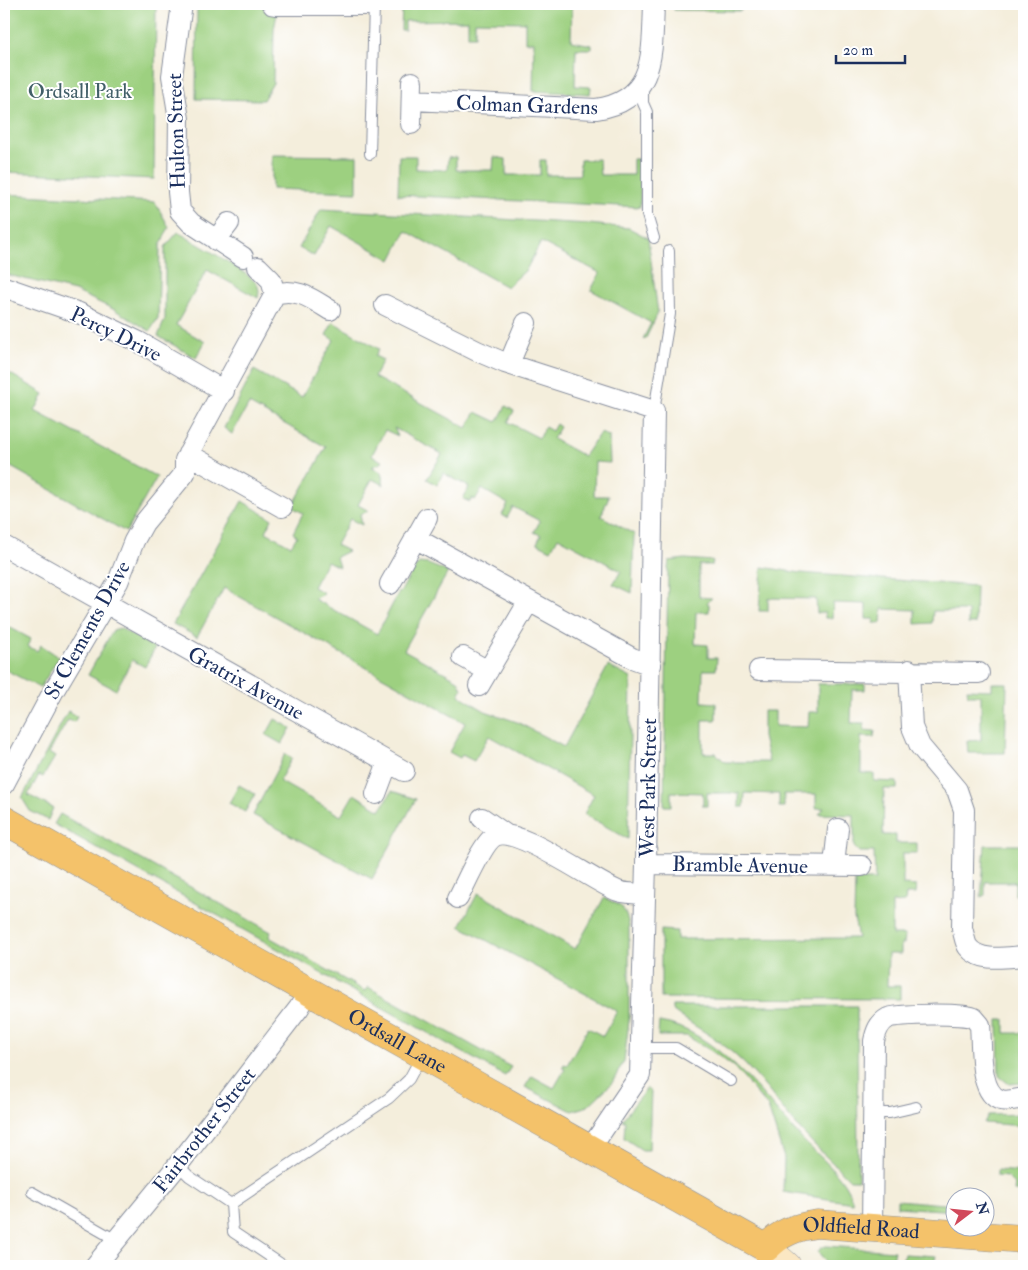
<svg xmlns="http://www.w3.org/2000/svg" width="1028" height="1270" font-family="'IM FELL Double Pica',serif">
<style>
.green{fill:#9dd080;stroke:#5c806f}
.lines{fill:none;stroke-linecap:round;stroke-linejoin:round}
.lane-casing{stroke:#888e9d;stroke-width:12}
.street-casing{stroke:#888e9d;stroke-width:22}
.secondary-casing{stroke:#888e9d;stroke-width:29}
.primary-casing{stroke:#888e9d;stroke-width:29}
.lane{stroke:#fff;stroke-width:10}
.street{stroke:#fff;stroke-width:20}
.secondary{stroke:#fbe7c3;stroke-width:28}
.primary{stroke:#f4c26a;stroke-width:28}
.labels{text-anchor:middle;stroke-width:4;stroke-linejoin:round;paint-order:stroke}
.park-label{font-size:21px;fill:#425f68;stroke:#fff}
.street-label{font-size:21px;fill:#1b2f5e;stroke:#fff}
</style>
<rect width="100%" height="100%" fill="#fff"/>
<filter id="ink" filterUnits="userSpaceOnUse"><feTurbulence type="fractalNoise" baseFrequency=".02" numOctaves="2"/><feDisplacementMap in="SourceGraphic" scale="10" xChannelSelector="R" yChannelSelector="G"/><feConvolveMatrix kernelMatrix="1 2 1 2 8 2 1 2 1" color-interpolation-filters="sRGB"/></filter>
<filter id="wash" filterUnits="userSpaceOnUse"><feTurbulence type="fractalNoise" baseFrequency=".0096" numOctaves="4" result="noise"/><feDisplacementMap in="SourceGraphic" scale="20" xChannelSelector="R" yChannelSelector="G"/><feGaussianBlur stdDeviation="1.12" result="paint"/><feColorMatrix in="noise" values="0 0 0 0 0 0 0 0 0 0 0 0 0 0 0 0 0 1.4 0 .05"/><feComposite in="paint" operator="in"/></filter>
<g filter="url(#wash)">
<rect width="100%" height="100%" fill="#f4eedc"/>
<path class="green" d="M4,4H156L154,179L4,172Z
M197,4H279L274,29L273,83L263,100L196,99Z
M402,4H572L571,41L592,45V49H576L575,86L591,87L590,94L533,91L534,42H525V22L475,21V36H468V20L405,21V30H401Z
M674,4H741V11L674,10Z
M272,155L357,156V192L272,189Z
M399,156H416V169L447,170L448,158L456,157V170H493L494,157L506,159V175H540V160H546V175H580V160L599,159L600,175H633V159H641L640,207L398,195Z
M4,194L155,202L169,227L160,246L158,318L150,331L115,310L75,291L8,275L4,269Z
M321,209L589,224L629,228L648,238L658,313L646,338L643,339L651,323L591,290L600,273L541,242L526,270L507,287L406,231L391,260L331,226L314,256L299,248Z
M178,232C195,243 246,270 256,283C260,288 259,293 258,298L207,270L176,325L205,342L196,358L158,336L165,319V247Z
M333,322L379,349L375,356L383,360L374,377L467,428L476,412L497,422L506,406L514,411L508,422L539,438L545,427L552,431L556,424L560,427L553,439L584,456L600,433L609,436L610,463L595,462L594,496H609L601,516L634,534L632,593L613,584L621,571L558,537L551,550L537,543L541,535L534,532L540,521L513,507L507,518L502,515L508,504L482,489L475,500L472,498L470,502L463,499L469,487L443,473L437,485L427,479L442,454L394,428L398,436L385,430L372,455L383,462L372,467L381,472L384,485L372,479L358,505L369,511L360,514L362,525L350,519L336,545L348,551L336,557L339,567L327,561L313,587L324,593L314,599L377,634L399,592L400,593L412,571L419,563L428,564L448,572L404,650L458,680L462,689L459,695L485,711L517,722L564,747L608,666L631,678L628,839L584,814L594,795L489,736L474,761L462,755L460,758L449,752L465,723L224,588L197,637L173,624L242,501L272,519L266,532L291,546L297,536L293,533L303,513L292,507L326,447L249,404L232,434L224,428L254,370L302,397L334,340L326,335Z
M4,370L44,394L35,411L157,477L126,532L4,463Z
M685,559L713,561L712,565H699V597L712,598L707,603L709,604V612H696L695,644L708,645V658H717L716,670H703L702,702L716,703V720H703V753H716L725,762H769L763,737V711H775V726L808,727L809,712H818V684H865V690H852L851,723H864V730L875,731L874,737H861V773L874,774V781L897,782V789H884L883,835H896V843H917V853H903V885L916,886L915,894H906L905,902L892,903V935H905L904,944H901V954H888L887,986H900V999L661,998V930L677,931V939L858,938L854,918L855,880H875L874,852H859L854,847V815L819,814L824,808H816V794H784V807H779V794L745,793L744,807H739V793H707V806H703V793L671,792V806H664L668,568L669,561Z
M762,567L801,573L976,586L975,624H968V611H933L932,623L915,624V610L882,609L881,623H874V619H866V604L833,603L832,618H825V613H817L816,599L768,598V611H759Z
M9,627L31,639L27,646L37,651L41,645L59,657L40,688L4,669V633L6,634Z
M120,628L155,648L145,667L132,660L116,690L88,675L113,630Z
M992,683H1007L1005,753H968L967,741L981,740V695H968L967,689L992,690Z
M68,711L77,717L74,722L68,720L49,753L55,757L43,777L39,775L28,795L53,808L48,820L30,811L22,798Z
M275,719L291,728L282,744L266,735Z
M285,754L292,758L279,781L341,816L354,794L380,810L392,791L416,799L372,879L253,815Z
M239,785L255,794L245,812L229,803Z
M60,814L271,932L269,937L365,991L368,987L511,1067L505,1076L54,824Z
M985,845H1024V881L1021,882V895H1015V882H985V895L981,897Z
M478,893L575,949L604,898C622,906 625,906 629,926V1021L624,1061L612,1083L588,1106L572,1111L525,1087L532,1076L554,1088L565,1069L562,1068L564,1064L567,1065L588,1028L603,1036L617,1011L460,926Z
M672,1006H857L858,1180H850C835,1165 819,1150 804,1134C780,1108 761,1077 734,1054C715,1036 692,1026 672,1010Z
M998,1020H1005V1033H1024V1083L1009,1084L999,1076Z
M659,1022C715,1029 764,1098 801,1138C819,1157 846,1176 853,1203L783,1192L784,1158L768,1107L734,1067L713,1052L687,1036H658Z
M647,1088L651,1091L649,1150H642L624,1138L625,1121L622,1120Z
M1024,1114V1126L984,1123L988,1115Z
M997,1170L1024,1172V1192L1014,1191L1015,1185L1007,1177L997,1176Z
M897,1200L955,1205V1211L897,1207Z
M826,1246L894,1251L890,1266H830L818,1252L821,1248Z
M904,1254L936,1256L933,1266H901Z"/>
</g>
<g filter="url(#ink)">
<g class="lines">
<defs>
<path id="lane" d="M266,4L270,9L276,10H374
M643,84V103L647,112V215L654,238
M370,154L374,4
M654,411L670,314L669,251
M641,1048H676L731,1081
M874,1113H890L916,1107
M178,1165L189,1176L231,1204
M32,1192L116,1240
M284,1266L233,1232L231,1204L389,1098L409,1079L422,1055"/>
<path id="street" d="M182,4L172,76L179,119L178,192L180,211L191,223L243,257
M412,100L596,109C656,101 652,52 654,4
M411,124L412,82
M216,240L229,223
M258,267L271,280L275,294
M4,287L79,313L139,342L224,391
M385,305L477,351L505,363L654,411L646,864L640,1075L590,1149
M509,364L526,323
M188,454L282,507
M415,538L632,658L651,665
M4,546L404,771
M390,584L427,518
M463,657L488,671
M759,670L979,673
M909,670L912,727L920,746L957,790L964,810L962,928C964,934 965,943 968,947C980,963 1007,957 1024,956
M479,686L529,601
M4,784L53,692L118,582L134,541L144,523L185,473V460L275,294C297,287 312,299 330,310
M376,794L388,762
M482,818L505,834
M646,864L862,866
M834,865L838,829
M458,898C465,885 483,842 495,836C517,825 594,882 618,891C626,894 636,893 645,894
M872,1228L874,1041C876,1031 879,1023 888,1018C896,1014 966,1013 974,1018L980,1025C982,1045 978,1094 1001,1100C1008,1102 1017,1099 1024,1098
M95,1266L178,1165L299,1008L309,991"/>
<path id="secondary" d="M766,1248L787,1266"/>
<g id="primary">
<path id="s1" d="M4,820L766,1248C781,1232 796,1227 817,1224L1024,1239"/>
</g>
</defs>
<use href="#lane" class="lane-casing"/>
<use href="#street" class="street-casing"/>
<use href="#secondary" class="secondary-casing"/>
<use href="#primary" class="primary-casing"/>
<use href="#lane" class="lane"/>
<use href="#street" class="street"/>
<use href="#secondary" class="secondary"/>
<use href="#primary" class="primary"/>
</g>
</g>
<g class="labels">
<g class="park-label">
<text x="80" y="98">Ordsall Park</text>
</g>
<g class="street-label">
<text transform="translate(527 105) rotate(2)" y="7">Colman Gardens</text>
<text transform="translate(176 131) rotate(-92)" y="7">Hulton Street</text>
<text transform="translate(116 334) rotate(26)" y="7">Percy Drive</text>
<text transform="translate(87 630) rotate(-61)" y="7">St Clements Drive</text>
<text transform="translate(246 683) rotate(29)" y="7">Gratrix Avenue</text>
<text transform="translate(648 788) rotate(-89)" y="7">West Park Street</text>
<text transform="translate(740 865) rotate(1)" y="7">Bramble Avenue</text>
<text dy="7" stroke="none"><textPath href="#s1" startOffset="451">Ordsall Lane</textPath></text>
<text transform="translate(204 1130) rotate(-52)" y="7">Fairbrother Street</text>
<text dy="7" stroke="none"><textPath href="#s1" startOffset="976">Oldfield Road</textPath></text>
</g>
</g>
<rect width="1028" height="1270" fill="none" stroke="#fff" stroke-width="20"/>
<g transform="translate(970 1212) rotate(74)"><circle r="24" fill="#ffffff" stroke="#a4acbf"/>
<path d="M0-4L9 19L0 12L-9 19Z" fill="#d1495b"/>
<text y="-8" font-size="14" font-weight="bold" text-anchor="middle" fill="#1b2f5e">N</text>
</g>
<path d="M836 55v8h69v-8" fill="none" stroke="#1b2f5e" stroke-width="2.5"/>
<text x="843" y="55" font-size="15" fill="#1b2f5e" stroke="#ffffff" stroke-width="4" paint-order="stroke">20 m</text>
</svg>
